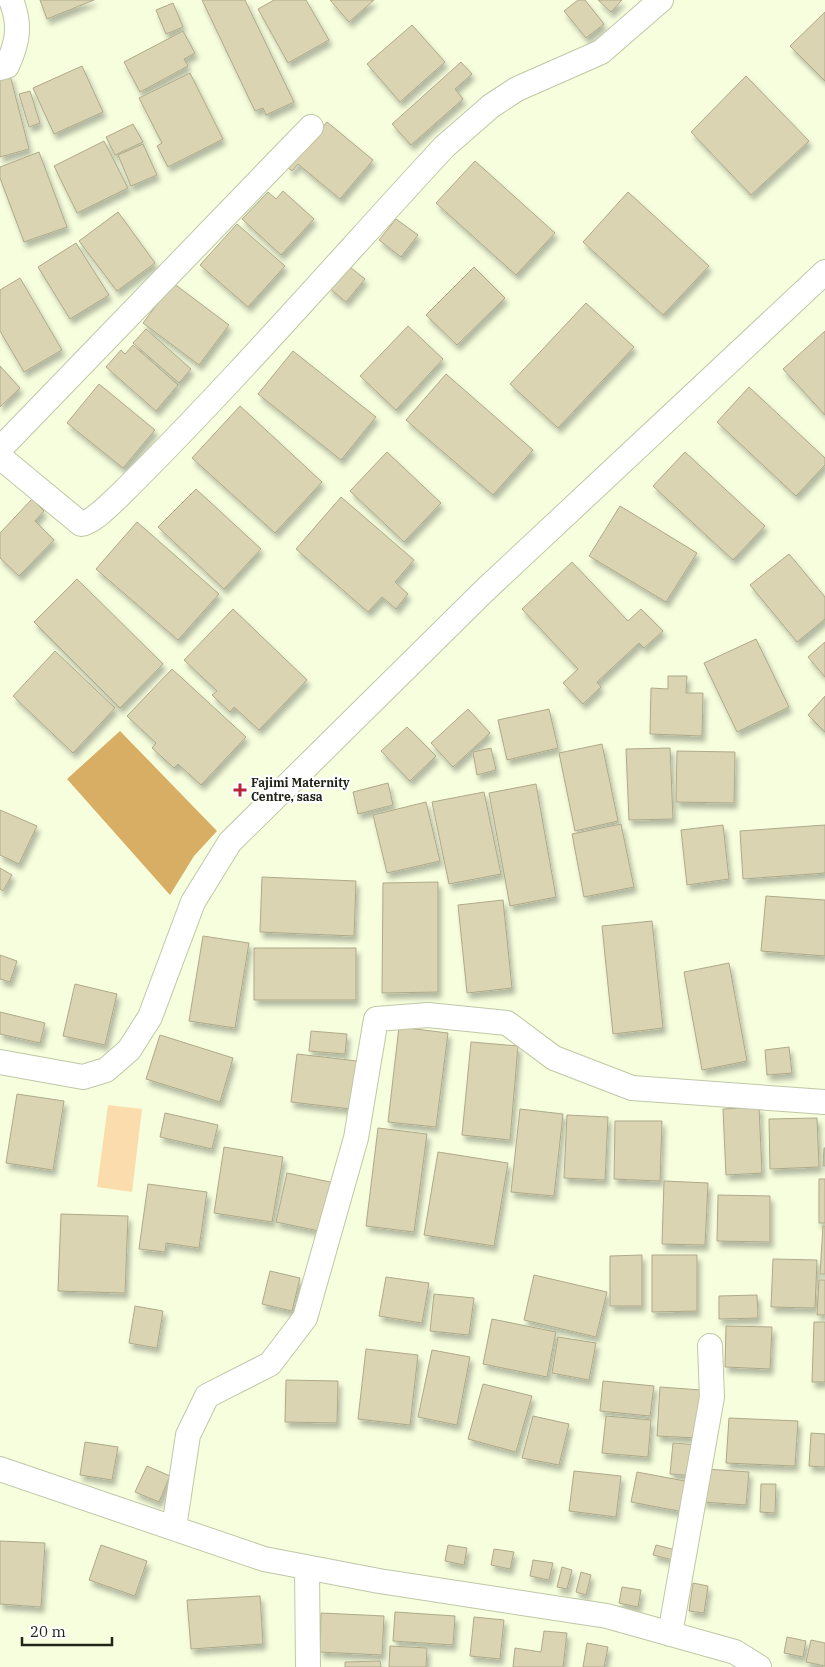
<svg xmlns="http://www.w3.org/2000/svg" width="825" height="1667" font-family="'IBM Plex Serif',serif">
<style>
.green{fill:#fbddad}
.forest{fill:#d8ad64}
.building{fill:#dad4b3;stroke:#aea989;filter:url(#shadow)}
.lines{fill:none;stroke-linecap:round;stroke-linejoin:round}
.minor-casing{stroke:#bfc7a7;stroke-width:26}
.minor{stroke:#fff;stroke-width:24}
.poi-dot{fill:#b8263c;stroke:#fff;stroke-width:2}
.labels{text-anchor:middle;stroke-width:4.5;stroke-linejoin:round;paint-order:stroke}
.poi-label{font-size:12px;font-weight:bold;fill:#212418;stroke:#fff;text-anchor:start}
</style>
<defs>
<filter id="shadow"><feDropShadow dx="3" dy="5.5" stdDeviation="2.5" flood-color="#0004"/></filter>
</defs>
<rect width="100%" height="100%" fill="#f6fedd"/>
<path class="green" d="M108,1105L142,1109L132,1192L97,1187Z"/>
<path class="forest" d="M120,731L217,831L194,856L170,895L67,779Z"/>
<path class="building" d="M40,0H94L47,19Z
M202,0H245L294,102L266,115L263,108L255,111Z
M274,0H306L329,40L288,63L258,9Z
M330,0H374L349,22Z
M578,0H585L604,24L586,38L564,11Z
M598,0H622L611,12Z
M173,3L183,27L166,34L156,10Z
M825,12V81L790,46Z
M412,25L445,62L400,102L367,64Z
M183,31L195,53L184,59L188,66L140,92L124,62Z
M461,62L472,74L455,89L463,99L411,145L392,124Z
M82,66L103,112L54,134L33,88Z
M190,73L223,139L168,167L157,146L162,143L139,98Z
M10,75L29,149L0,157V78Z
M746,76L809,141L751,195L691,132Z
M30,91L40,123L29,127L19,94Z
M327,122L373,160L340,199L298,164L292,171L288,168Z
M133,124L143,142L115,155L106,137Z
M104,141L128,188L77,213L54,166Z
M143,144L157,175L131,186L118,155Z
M39,152L67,227L24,242L0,178V167Z
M475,161L555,233L516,275L436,203Z
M283,191L314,219L281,255L242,219L268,192L276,199Z
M628,192L709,266L663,315L583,242Z
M118,212L155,263L117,291L79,241Z
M396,219L418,235L401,257L379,240Z
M237,224L285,266L248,307L200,265Z
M76,243L109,295L70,319L38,267Z
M346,264L365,279L346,302L328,287Z
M474,267L505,298L457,345L426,315Z
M20,278L62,350L24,372L0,331V290Z
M173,283L229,325L199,365L143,323Z
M586,303L634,347L558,428L510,384Z
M408,326L443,359L396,410L360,376Z
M146,329L191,369L179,383L133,343Z
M825,331V415L783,369Z
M133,345L178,385L156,411L106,367L121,350L125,354Z
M293,351L376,417L341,460L258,394Z
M0,366L20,388L0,407Z
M446,374L533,450L493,495L406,420Z
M99,384L155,430L123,468L67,423Z
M749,387L825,458V465L796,496L717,422Z
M240,406L322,482L275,533L192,458Z
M387,452L441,503L404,542L350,491Z
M685,452L765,526L733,560L653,486Z
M196,489L261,549L224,589L158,527Z
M341,497L414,560L395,582L408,594L396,609L382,597L368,612L296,549Z
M32,499L44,511L35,521L54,540L19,576L0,558V533Z
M620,506L697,553L666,602L589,556Z
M137,522L219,594L178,640L96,569Z
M789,554L825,597V619L797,642L750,585Z
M572,562L628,621L641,609L663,631L644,648L639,643L597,682L601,687L583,704L563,683L578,669L522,609Z
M77,579L163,664L120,708L34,622Z
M233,609L307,680L259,730L234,707L230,712L212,695L217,691L184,660Z
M756,639L789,707L737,732L704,663Z
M825,642V677L808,657Z
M55,651L115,708L73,753L13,696Z
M172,669L246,737L201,785L178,764L174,768L152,748L156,743L127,716Z
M668,676H687L686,693H703L702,736L650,734L651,688L668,689Z
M825,696V732L808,715Z
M468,709L490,733L453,767L431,743Z
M549,709L558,748L507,760L498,720Z
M407,727L436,756L410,781L381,751Z
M602,744L618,821L575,831L559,753Z
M491,748L496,770L477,775L473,752Z
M670,748L673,819L629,820L626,749Z
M677,751L735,752L734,803L676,802Z
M388,783L393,805L358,814L353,792Z
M536,784L556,897L510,906L489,793Z
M484,792L501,874L449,884L432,802Z
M426,802L440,861L387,873L373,815Z
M0,810L37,826L19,864L0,855Z
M621,824L634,887L584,897L572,834Z
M723,825L729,879L687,885L681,830Z
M825,825V873L743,879L740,831Z
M0,868L12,875L3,891L0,889Z
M262,877L356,881L354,936L260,932Z
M438,882V992L382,993L383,883Z
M766,896L825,900V956L761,951Z
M503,900L512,988L467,993L458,905Z
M652,921L663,1028L613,1034L602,926Z
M203,936L249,943L235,1028L189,1021Z
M254,948H356V1000H254Z
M0,955L17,961L10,982L0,979Z
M729,963L747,1061L702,1070L684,972Z
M75,984L117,994L105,1045L63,1036Z
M0,1012L45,1023L40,1043L0,1034Z
M399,1027L448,1033L436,1127L388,1122Z
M311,1031L347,1034L345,1054L309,1051Z
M160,1035L233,1058L220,1102L146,1079Z
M471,1042L518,1046L510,1140L462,1135Z
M789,1047L792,1073L767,1075L765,1050Z
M297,1054L357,1061L351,1109L291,1102Z
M17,1094L64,1101L53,1170L6,1163Z
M759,1107L762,1173L726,1175L723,1109Z
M520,1109L563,1114L554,1196L511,1192Z
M165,1113L218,1125L212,1149L160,1137Z
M567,1115L608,1117L605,1180L564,1178Z
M817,1118L819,1167L770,1169L769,1119Z
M615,1121H662L660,1181L614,1179Z
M378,1128L427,1134L414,1232L366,1226Z
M224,1147L283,1157L272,1222L214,1213Z
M824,1148H825V1166H823Z
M438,1152L508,1163L494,1246L424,1235Z
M287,1173L335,1183L324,1232L276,1222Z
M819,1179H825V1223H819Z
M664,1181L708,1183L705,1245L662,1244Z
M148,1184L207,1192L199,1248L166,1243L165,1252L139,1249Z
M718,1195L770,1196V1242L717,1241Z
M61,1214L128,1216L125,1293L58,1291Z
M823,1226H825V1274H820Z
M642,1255V1306H610V1256Z
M652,1255H697V1311L652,1312Z
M773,1259L817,1260L815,1308L771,1307Z
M270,1271L300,1278L292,1311L262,1304Z
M534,1275L607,1292L596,1337L524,1320Z
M386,1277L429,1283L422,1323L379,1316Z
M819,1280H825V1315H817Z
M434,1294L474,1298L469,1335L430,1331Z
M757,1295L758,1318L719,1319V1296Z
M135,1306L163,1311L157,1348L129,1343Z
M492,1319L556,1332L547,1377L483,1364Z
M814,1322H825V1382H812Z
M726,1326L772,1327L770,1369L725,1367Z
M558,1337L596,1343L589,1380L552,1373Z
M366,1349L418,1355L410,1425L358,1419Z
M432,1350L470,1357L457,1425L418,1417Z
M286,1380L338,1381L337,1423L285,1422Z
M603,1381L654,1386L650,1416L600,1411Z
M483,1384L532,1396L516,1452L468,1439Z
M660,1387L701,1390L699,1438L657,1436Z
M533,1416L569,1424L559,1465L522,1458Z
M606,1416L651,1420L648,1457L602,1453Z
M729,1418L798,1421L795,1466L726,1463Z
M811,1433L825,1434V1467L809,1466Z
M85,1442L118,1447L112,1480L80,1475Z
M673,1443L698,1445L696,1476L670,1474Z
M147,1466L170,1476L159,1502L135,1492Z
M706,1469L749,1472L746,1505L703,1502Z
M574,1471L621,1476L616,1517L569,1511Z
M637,1472L690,1482L684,1512L631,1502Z
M761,1484H776L775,1513L760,1512Z
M0,1541L45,1543L41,1607L0,1604Z
M101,1545L147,1561L135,1596L89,1580Z
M448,1545L467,1548L464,1565L445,1561Z
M656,1545L676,1550L673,1560L653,1555Z
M494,1549L514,1552L510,1569L491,1565Z
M533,1560L553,1563L549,1580L530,1576Z
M562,1567L572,1570L567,1589L557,1587Z
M581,1572L591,1575L586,1595L576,1592Z
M693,1583L708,1586L704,1613L689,1611Z
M622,1587L641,1590L638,1607L619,1603Z
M260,1596L263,1644L191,1649L187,1600Z
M395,1612L455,1616L453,1645L393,1641Z
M321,1613L384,1616L382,1655L320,1652Z
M474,1617L504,1620L500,1659L470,1656Z
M544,1631L567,1633L563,1667H513L515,1648L541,1652Z
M787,1637L806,1641L803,1657L784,1653Z
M811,1640L825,1643V1666L806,1662Z
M587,1643L608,1647L604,1667H583Z
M390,1646L427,1648L426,1667H389Z
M380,1661L381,1667H345V1662Z"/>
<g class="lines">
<defs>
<path id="minor" d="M0,68L7,66C18,42 21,25 11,0
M0,449L311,127
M0,457L81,524C94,522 110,504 120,495C232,384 337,263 444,147L491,106L517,89L601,52L661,0
M0,1062L83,1077L106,1070L129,1050L150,1017L193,902L230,842L484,591L825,272
M0,1469L264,1559L379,1581L607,1616L735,1652L759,1667
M174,1528L188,1435L207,1396L270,1364L305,1318L356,1138L376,1019L428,1015L507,1023L554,1058L632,1088L825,1102
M307,1568L308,1667
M670,1634L712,1397L710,1346"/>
</defs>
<use href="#minor" class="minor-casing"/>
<use href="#minor" class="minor"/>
</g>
<path class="poi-dot" d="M237.5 782.5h5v5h5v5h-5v5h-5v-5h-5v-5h5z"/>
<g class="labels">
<g class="poi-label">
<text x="251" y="787">Fajimi Maternity<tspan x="251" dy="14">Centre, sasa</tspan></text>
</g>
</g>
<path d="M22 1637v8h90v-8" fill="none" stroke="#212418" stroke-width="2.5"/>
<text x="30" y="1637" font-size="15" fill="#212418" stroke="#ffffff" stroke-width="4" paint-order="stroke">20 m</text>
</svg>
